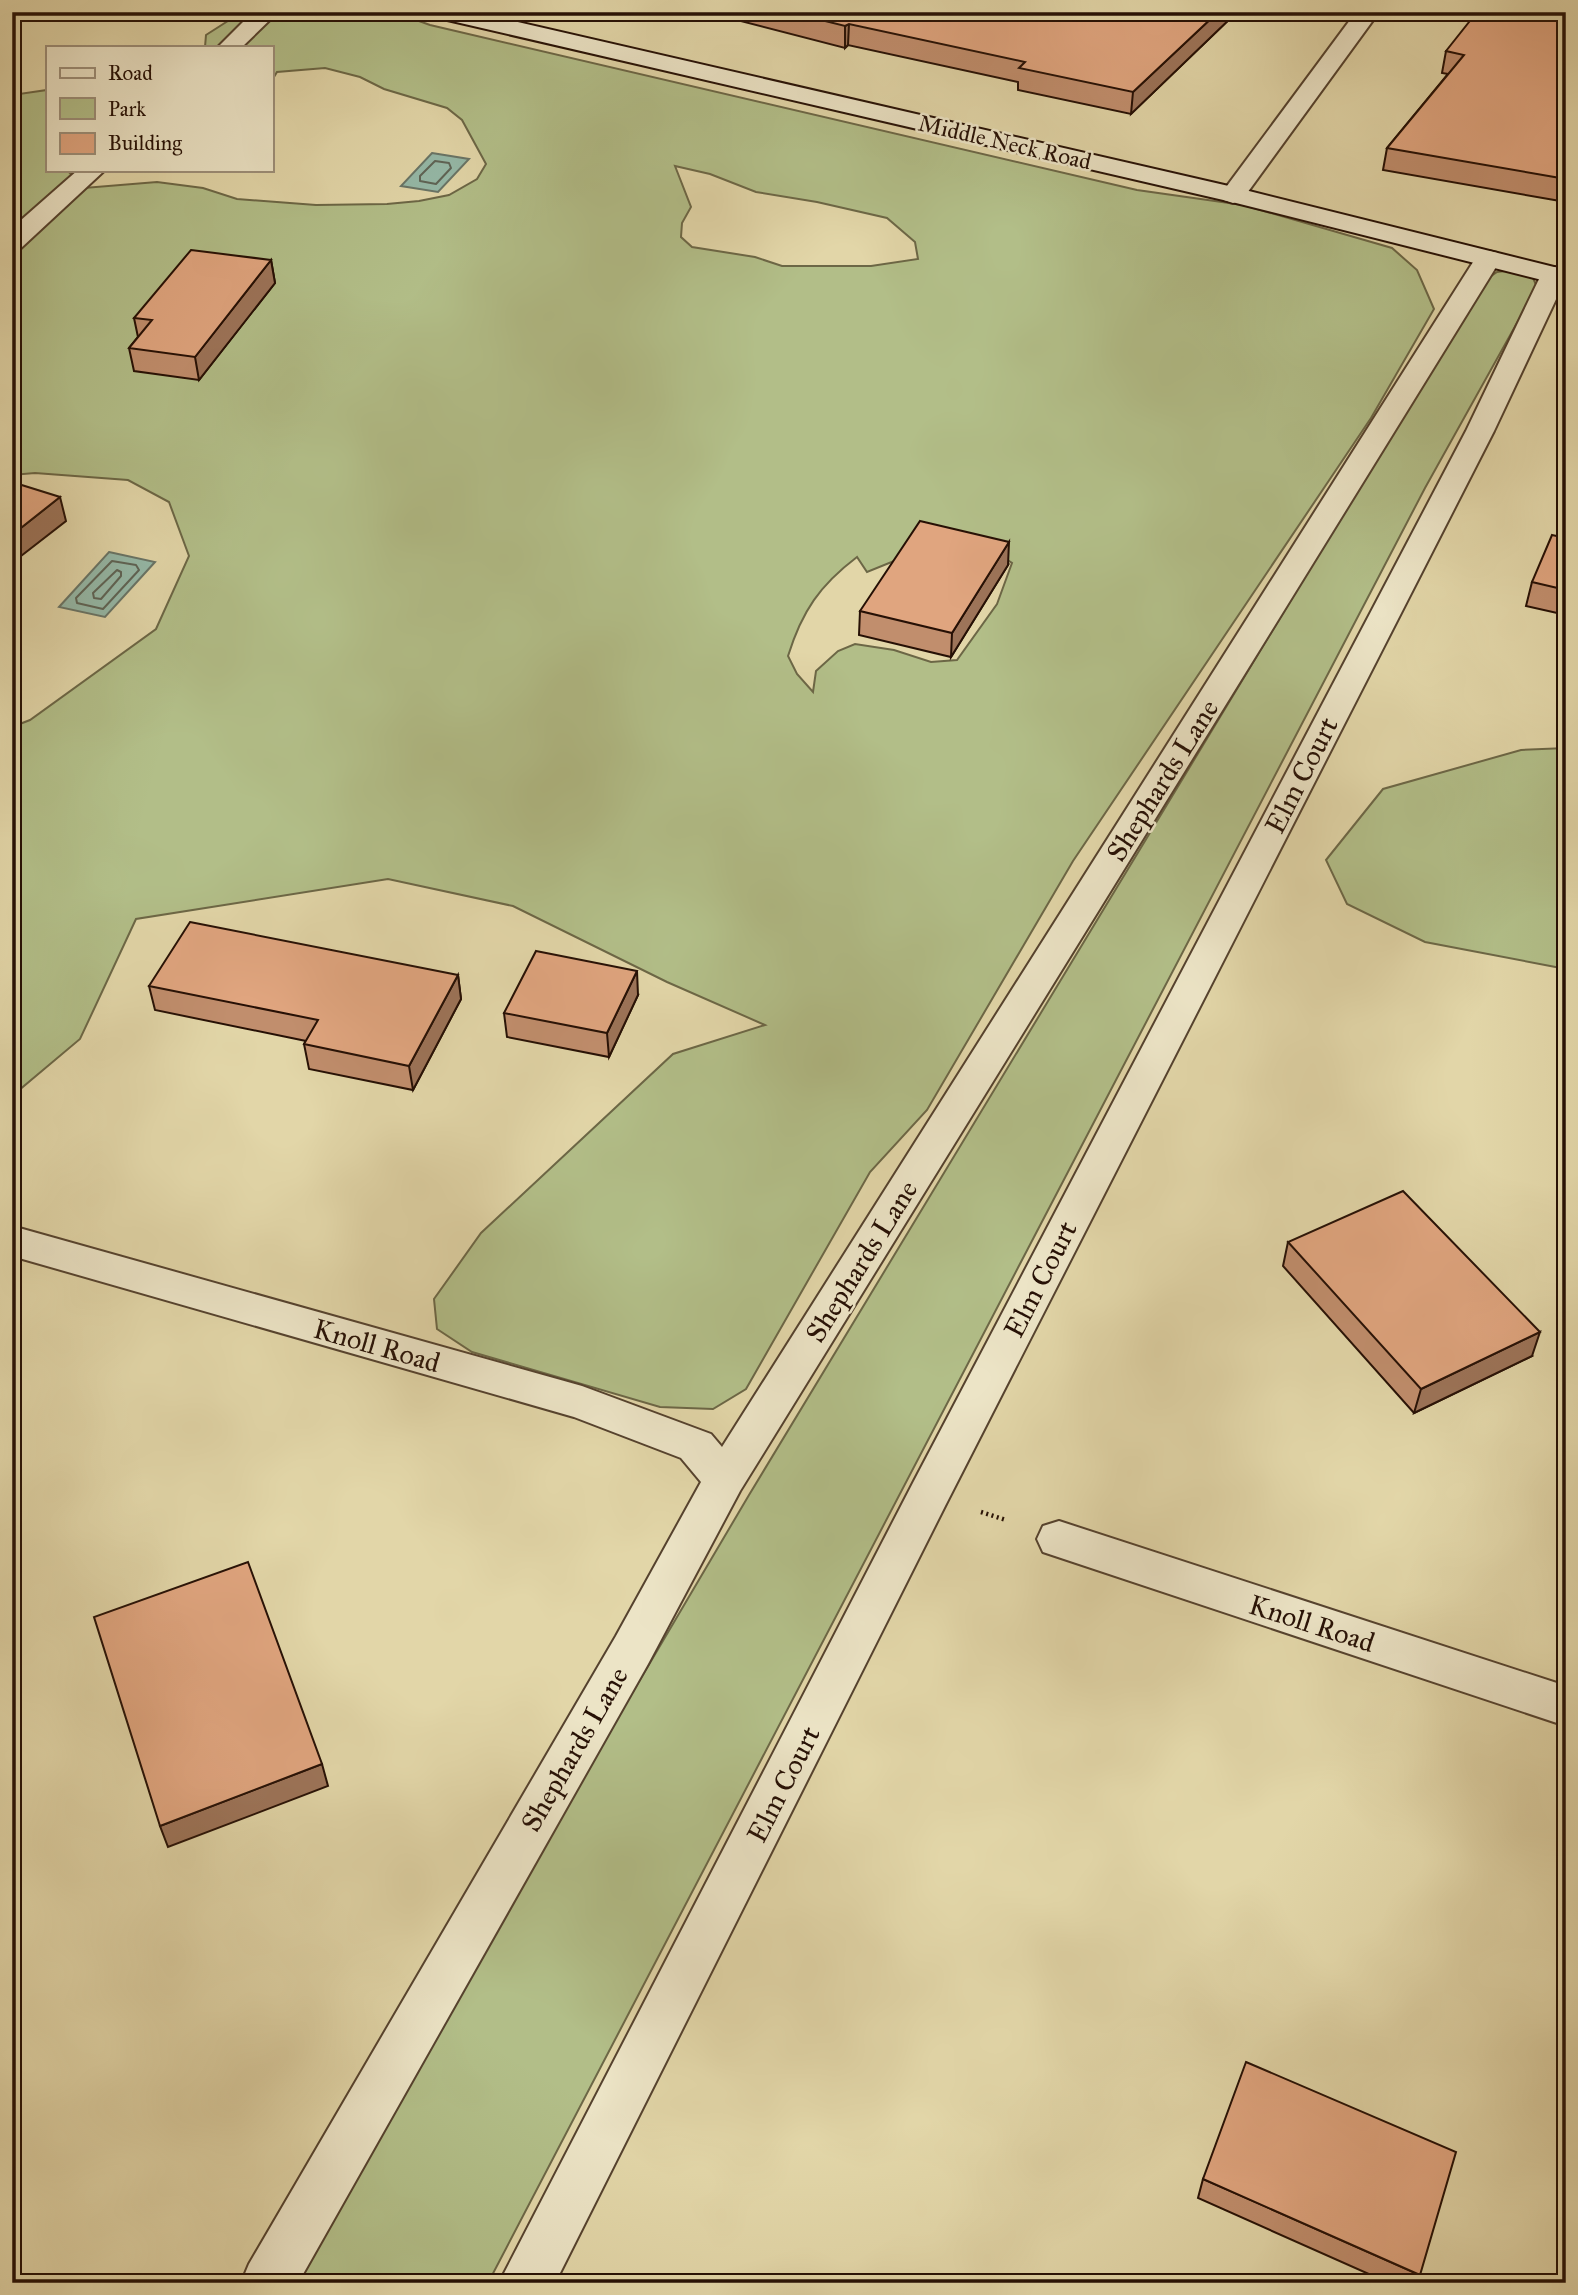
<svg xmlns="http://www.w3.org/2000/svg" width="1578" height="2295" font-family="'IM FELL Great Primer',serif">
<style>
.green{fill:#b2be88;stroke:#6c6746;stroke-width:2;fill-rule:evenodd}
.water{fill:#95b9a8;stroke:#697567;stroke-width:2}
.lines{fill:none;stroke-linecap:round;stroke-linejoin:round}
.shore{stroke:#5e6456;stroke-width:2}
.street-casing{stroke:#55422e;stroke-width:4}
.secondary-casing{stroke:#261005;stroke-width:4}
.path{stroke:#261005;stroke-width:4.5;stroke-dasharray:2 3.5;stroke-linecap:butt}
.street{fill:#ece4c6;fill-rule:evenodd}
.secondary{fill:#ece4c6;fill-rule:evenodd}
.wall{fill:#c18e6d;stroke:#261005;stroke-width:2}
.shaded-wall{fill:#9d7459;stroke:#261005;stroke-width:2}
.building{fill:#e0a57f;stroke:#261005;stroke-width:2}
.labels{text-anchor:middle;stroke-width:5;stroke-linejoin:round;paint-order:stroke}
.far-street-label{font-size:23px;fill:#261005;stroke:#ece4c6}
.street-label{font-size:28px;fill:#261005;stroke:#ece4c6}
</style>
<rect width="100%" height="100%" fill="#e2d6a8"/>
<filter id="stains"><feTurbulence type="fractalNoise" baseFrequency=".00286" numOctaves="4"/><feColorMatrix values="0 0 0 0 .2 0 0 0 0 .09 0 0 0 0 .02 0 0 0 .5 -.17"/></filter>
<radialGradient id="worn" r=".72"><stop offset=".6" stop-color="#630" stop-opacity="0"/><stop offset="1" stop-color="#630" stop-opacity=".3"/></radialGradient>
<path class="green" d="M242,12H394L430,25L1137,190L1243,205L1392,248L1417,270L1434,309L1371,418L1073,861L927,1110L870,1172L746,1389L713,1409L660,1407L472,1352L437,1329L434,1299L481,1233L673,1054L765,1025L667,982L513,906L388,879L136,919L80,1039L12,1096V727L30,720L156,629L189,556L169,502L128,480L35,473L12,475V95L47,90V170H67L84,188L157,182L203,188L237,199L316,205L387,204L419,201L449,195L477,179L486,164L462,120L447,108L384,89L360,77L325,68L277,72L271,82V47H205L206,35ZM675,166L710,174L756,192L817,202L887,218L915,242L918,259L871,266H782L755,257L692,247L681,237L682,223L691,207ZM984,545L1012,563L997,604L957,660L931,662L894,650L855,644L838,651L816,671L813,692L797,674L788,656C802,611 820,585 857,557L867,572L899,559Z
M1513,270L1533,278L1537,287L1425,488L488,2283H284L749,1495L1484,281L1497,272Z
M1566,748V969L1425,942L1347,904L1326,860L1383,789L1521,750Z"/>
<path class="water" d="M432,153L469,159L438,192L401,186Z
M109,552L155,562L105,617L59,607Z"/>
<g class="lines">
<path class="shore" d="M435,161L449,163L451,168L436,184L420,181V176Z
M112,561L136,565L139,570L103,609L77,603L76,598Z
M117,570L121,572V576L101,599L94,598L93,593Z"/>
<defs>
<path id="street" d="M253,12H278L242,47H218Z
M1356,12H1379L1242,200L1233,203L1224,200L1220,195L1224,190Z
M78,170H105L21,248L12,250V228Z
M1488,251L1497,253L1501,259L740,1491L648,1664L298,2283H241L249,2264L616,1636L701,1482L681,1458L574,1417L12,1256V1226L582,1386L711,1434L722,1447L1475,259L1479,253Z
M1554,267L1563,269L1566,278L1494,431L946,1504L555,2283H499L914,1481L1466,431L1541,275L1545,269Z
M1059,1521L1566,1686V1726L1043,1552L1037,1539L1043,1526Z"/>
<path id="secondary" d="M432,12H474L1233,187L1566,270V286L1232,202L443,19L435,17Z"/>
</defs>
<use href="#street" class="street-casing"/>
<use href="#secondary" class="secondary-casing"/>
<path class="path" d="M981,1512L1006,1520"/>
<use href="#street" class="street"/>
<use href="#secondary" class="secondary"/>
</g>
<path class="wall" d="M706,12H1237L1131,114L1018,90V82L848,45L845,48Z
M1566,12V202L1383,170L1387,148L1448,74L1442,73L1446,51Z
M271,260L275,283L199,380L134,371L129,348L138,337L134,318Z
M1566,538V615L1526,606L1532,582Z
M1008,565L951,657L859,635L860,611Z
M458,975L461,999L413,1090L309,1069L304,1044L306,1041L155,1010L149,986Z
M638,995L609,1057L507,1037L504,1013Z
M1288,1242L1532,1356L1414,1413L1283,1266Z
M1203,2179L1420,2275L1417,2283H1389L1198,2198Z"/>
<path class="shaded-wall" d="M1218,12H1237L1131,114L1133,92Z
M849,24L848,45L845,48V26Z
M271,260L275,283L199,380L195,357Z
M60,497L66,521L12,563V535Z
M1009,542L1008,565L951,657L952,633Z
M637,971L638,995L609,1057L607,1033Z
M458,975L461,999L413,1090L409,1066Z
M1540,1332L1532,1356L1414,1413L1421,1389Z
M322,1764L328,1786L168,1847L160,1826Z"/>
<path class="building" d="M789,12H1218L1133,92L1019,68L1025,62L849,24L845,26Z
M1477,12H1566V179L1387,148L1464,55L1446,51Z
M191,250L271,260L195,357L129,348L152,320L134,318Z
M12,482L60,497L12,535Z
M920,521L1009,542L952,633L860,611Z
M1552,535L1566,538V590L1532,582Z
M190,922L458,975L409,1066L304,1044L318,1020L149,986Z
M536,951L637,971L607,1033L504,1013Z
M1403,1191L1540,1332L1421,1389L1288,1242Z
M248,1562L322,1764L160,1826L94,1617Z
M1246,2062L1456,2152L1420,2275L1203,2179Z"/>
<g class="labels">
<g class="far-street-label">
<text transform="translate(1005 142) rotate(13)" y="8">Middle Neck Road</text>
</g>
<g class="street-label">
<text transform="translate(1301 775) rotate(-63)" y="10">Elm Court</text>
<text transform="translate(1162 780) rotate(-58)" y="10">Shephards Lane</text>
<text transform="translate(861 1261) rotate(-58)" y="10">Shephards Lane</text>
<text transform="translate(1040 1279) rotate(-63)" y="10">Elm Court</text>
<text transform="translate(377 1345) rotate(16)" y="10">Knoll Road</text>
<text transform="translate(1312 1623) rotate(18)" y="10">Knoll Road</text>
<text transform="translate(574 1749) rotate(-60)" y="10">Shephards Lane</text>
<text transform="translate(783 1784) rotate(-63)" y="10">Elm Court</text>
</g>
</g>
<rect width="1578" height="2295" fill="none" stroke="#e2d6a8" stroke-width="42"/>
<rect x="14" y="14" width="1550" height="2267" fill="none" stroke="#261005" stroke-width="3.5"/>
<rect x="21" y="21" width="1536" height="2253" fill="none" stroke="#261005" stroke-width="2"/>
<rect x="46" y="46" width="228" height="126" fill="#ece4c6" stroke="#9d8f79" stroke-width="2"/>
<rect x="60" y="68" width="35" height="10" fill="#ece4c6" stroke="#9d8f79" stroke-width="2"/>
<text x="108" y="80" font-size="21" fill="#261005">Road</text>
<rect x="60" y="98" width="35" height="21" fill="#b2be88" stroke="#9d8f79" stroke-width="2"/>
<text x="108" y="116" font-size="21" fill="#261005">Park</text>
<rect x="60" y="133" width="35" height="21" fill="#e0a57f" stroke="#9d8f79" stroke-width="2"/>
<text x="108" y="150" font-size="21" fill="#261005">Building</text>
<rect width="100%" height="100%" filter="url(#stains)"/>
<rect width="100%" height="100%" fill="url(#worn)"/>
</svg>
